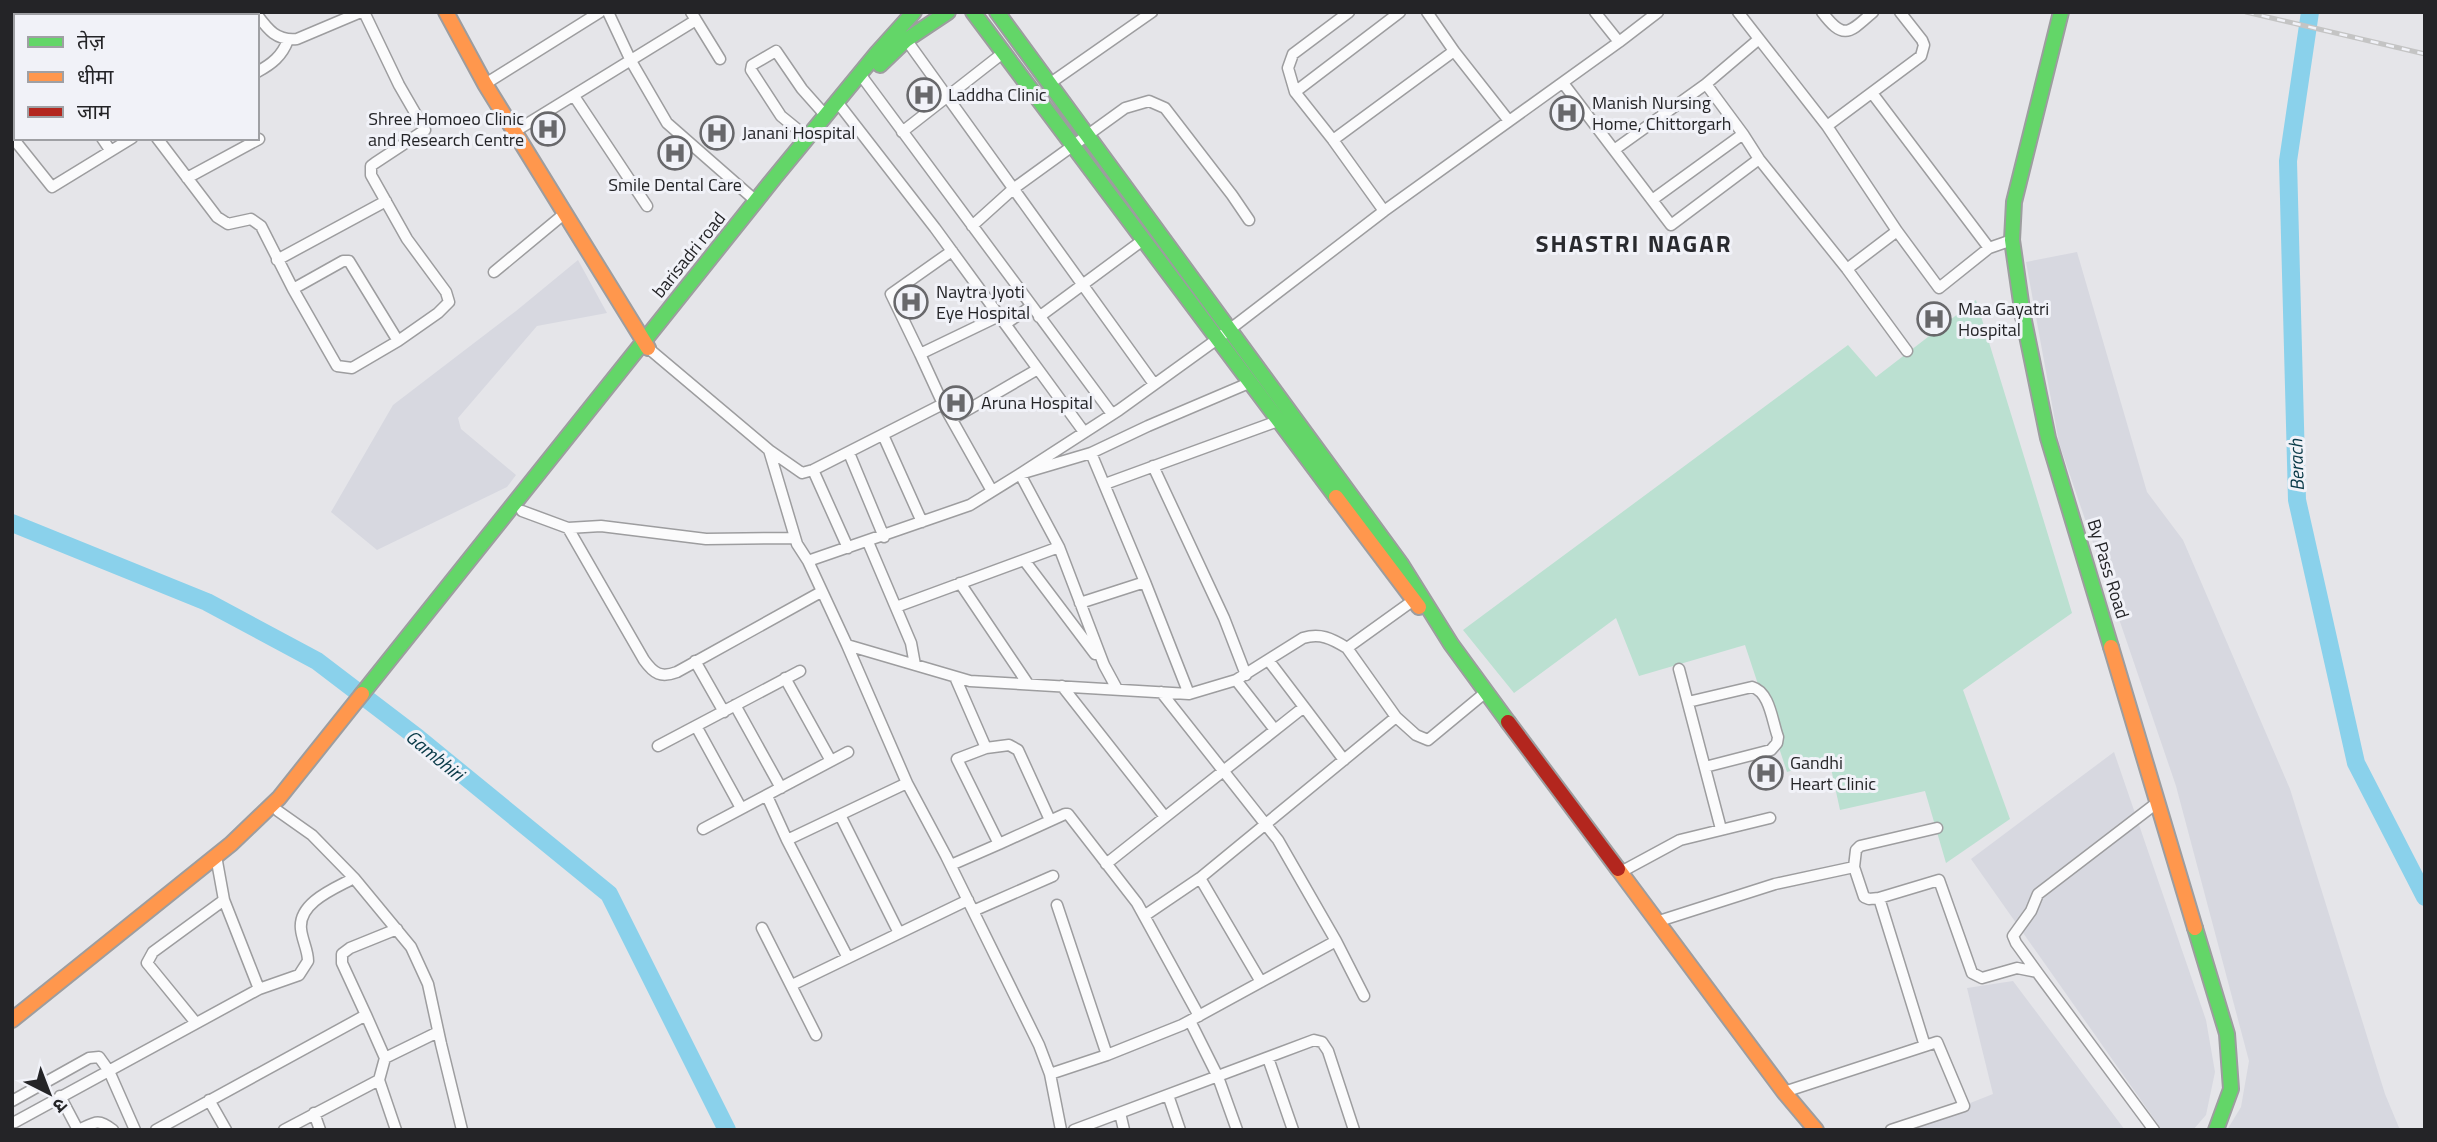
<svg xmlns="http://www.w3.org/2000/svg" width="2437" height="1142" font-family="'Titillium Web','Noto Sans Devanagari',sans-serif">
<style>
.built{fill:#d7d8e0}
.green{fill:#bbe0d1}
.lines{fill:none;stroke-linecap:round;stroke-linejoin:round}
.river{stroke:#8ad1eb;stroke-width:18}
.street-casing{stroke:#9d9d9f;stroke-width:13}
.fast-casing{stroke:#9d9d9f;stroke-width:18}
.slow-casing{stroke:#9d9d9f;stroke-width:18}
.jam-casing{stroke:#9d9d9f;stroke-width:18}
.street{stroke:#fbfbfc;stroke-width:10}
.fast{stroke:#63d668;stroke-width:14}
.slow{stroke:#ff974d;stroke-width:14}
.jam{stroke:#b3261e;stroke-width:14}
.rail-casing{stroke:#c4c4c4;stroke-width:5}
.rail{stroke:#f1f2f8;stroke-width:2.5;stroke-dasharray:8;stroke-linecap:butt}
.labels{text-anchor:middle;stroke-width:6;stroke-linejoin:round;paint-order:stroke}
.poi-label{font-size:18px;fill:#242427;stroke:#f1f2f8;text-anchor:start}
.street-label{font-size:18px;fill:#242427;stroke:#f1f2f8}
.water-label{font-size:19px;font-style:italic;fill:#083947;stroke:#f1f2f8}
.district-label{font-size:24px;font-weight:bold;letter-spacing:2px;fill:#292a2e;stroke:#f1f2f8}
</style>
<rect width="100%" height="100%" fill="#e5e5e9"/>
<path class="built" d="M2077,252L2147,492L2183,540L2290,789L2385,1094L2400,1130H2227L2241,1107L2249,1061L2176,786L2059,443L2026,262Z
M578,260L607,313L537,326L458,418L461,429L516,475L507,487L377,550L331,512L393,405L516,311Z
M2114,752L2206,1020L2215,1072L2206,1115L2193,1130H2162L1971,859Z
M2013,981L2125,1130H1902L1993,1094L1967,988Z"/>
<path class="green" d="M1976,300L2072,613L1963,690L2010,819L1946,863L1925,791L1840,810L1829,759L1787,772L1745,645L1639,676L1616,618L1514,693L1463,630L1848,345L1876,377Z"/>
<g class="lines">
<path class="river" d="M2310,12L2288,161L2297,500L2356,763L2425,897
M12,523L207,602L317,661L418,738L609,894L727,1130"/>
<defs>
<path id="street" d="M169,12L171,16
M255,12C267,28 275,41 297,39L361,12
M608,12L631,61L667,123L756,201
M1427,12L1454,51
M1595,12L1619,42L1658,12
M1738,12L1827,126L1921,56L1924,45L1922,40L1900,12
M1822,12C1844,41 1849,33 1873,12
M98,16L101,12
M696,20L720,59
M905,38L1154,384
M12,67L16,64
M257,72C272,64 282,56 288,40
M860,74L1112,414
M1563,83L1671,225L1759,159L1743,134L1652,200
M485,84L600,12
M1049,84L1152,12
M1706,84L1759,39
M1295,92L1288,68L1293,54L1349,12
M574,96L647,206
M838,103L935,228L1084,432
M1827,126L1897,231
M514,132L696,20L691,12
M902,132L1003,53
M12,137L52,187L132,138
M102,138L110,150
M157,138L217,217L228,224L251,219L261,226L293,289L337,366L352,368L398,341
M808,138L781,116L751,70L752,65L776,51L802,89L826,116
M1333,140L1295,92L1400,12
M1614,150L1706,84L1743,134
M1759,159L1847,269L1897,231L1939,288L1989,248L1872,93
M187,178L259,139
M1384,211L1333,140L1454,51L1509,121
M972,226L1013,189L1125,108L1149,101L1165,108L1232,195L1249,220
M1989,248L2012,240
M952,251L891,294L920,354L999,316
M277,260L386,201
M1847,269L1907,351
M494,272L564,214
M293,289L343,261H349L398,341L438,313L449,302L446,292L407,239L371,175V166L375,163L425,130L399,85L364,12
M1039,317L1143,240
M1005,324L1032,306
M648,348L769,450L797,544L808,561L970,505L1020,474L1119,410L1216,340L1384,211L1619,42
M920,354L943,404
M952,419L1038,369
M883,435L922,522
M769,450L802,473L813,470L943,404L992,491
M849,453L884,537
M1091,453L1145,582
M1153,466L1224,618L1246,675
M813,470L848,548
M1105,484L1278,421
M522,511L568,528L601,526L706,539L795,538
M568,528L644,660C654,674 661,678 677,672L821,592
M868,542L911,643L915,665
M1024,560L1095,654
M808,561L847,645L970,681L1189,694L1236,680L1303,638C1320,633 1331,638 1347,648L1418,597
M960,583L1028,684
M1080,603L1145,582L1189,694
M896,607L1059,547
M847,645L907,783L946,856L1039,1045L1050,1074L1061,1130
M1347,648L1396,717
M695,661L724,712
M1269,661L1304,707
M1679,669L1721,829
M785,678L831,761
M1236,680L1275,730
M1062,686L1165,817
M1117,689L1104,665L1059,547L1020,474L1091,453L1148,426L1249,383
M1688,702L1752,687C1770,692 1772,721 1778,737L1777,743L1771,750L1705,767
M735,705L781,788
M696,726L741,808
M658,746L800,671
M986,748L1009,745L1018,750L1050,820
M767,796L787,840L848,958
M278,811L312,835L354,878
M840,815L899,933
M703,829L848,752
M787,840L907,783
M999,844L1065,814H1068L1137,903L1199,1016
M216,856L224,900L259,989
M1106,864L1304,707L1344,760
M951,865L999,844L957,759L986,748L955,677
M1854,867L1856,850L1860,846L1937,828
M1619,873L1680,840L1770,818
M1200,878L1261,982
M1879,898L1939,880L1972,973L1982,978L2017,968L2037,972L2154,1130
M1057,905L1107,1055
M973,911L1053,876
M1144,916L1200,878L1396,717L1416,735L1428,740L1486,692
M1656,922L1775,884L1854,867L1864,897L1869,899L1879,898L1925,1046
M762,928L816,1035
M1336,941L1364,996
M2037,972L2016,943L2013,936L2031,911L2038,894L2158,802
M792,985L968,900
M366,1015L342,963V954L350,948L397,929
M1190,1021L1218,1077L1237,1130
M196,1023L147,963L153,952L224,900
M385,1058L379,1080L396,1130
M1268,1058L1293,1130
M1050,1074L1107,1055L1182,1025L1336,941L1278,840L1161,692
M1784,1092L1937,1042L1964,1106L1891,1130
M1168,1095L1180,1130
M60,1096L78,1130
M209,1100L226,1130
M12,1101L89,1058L99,1057L109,1071L135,1130
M314,1113L320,1130
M1120,1113L1124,1130
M15,1122L259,989L299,975L308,961C308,950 302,940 301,929C298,902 336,888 354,878L411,947L428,984L441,1044L462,1130
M79,1130C95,1122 98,1118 113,1130
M156,1130L366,1015L385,1058L438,1032
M284,1130L379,1080
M1074,1130L1314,1040L1322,1042L1328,1051L1354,1130"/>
<path id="fast" d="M973,12L1336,497
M997,12L1401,564L1451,644L1508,722
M2061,12L2014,202L2012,240L2023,316L2048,438L2111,647
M880,65L906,40L948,12
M362,694L775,177L877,53L914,12
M2195,928L2227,1034L2231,1089L2216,1130"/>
<path id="slow" d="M446,12L485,84L648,348
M1336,497L1419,607
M2111,647L2195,928
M1618,869L1784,1092L1816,1130
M12,1020L231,844L279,798L362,694"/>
<path id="jam" d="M1508,722L1618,869"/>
</defs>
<use href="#street" class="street-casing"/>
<use href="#fast" class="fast-casing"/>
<use href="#slow" class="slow-casing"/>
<use href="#jam" class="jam-casing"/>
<use href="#street" class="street"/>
<use href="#fast" class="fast"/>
<use href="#slow" class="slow"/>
<use href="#jam" class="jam"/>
<defs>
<path id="rail" d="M2246,12L2425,54"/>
</defs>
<use href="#rail" class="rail-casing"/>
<use href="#rail" class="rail"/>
</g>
<defs>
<symbol id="hospital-ring" viewBox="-11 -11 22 22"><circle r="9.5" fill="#f1f2f8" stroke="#68686b" stroke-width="1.5"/><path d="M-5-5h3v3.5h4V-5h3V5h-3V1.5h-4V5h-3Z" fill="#68686b"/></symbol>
</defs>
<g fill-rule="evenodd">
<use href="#hospital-ring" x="905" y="76" width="38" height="38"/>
<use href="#hospital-ring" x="1548" y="94" width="38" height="38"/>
<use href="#hospital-ring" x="529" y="110" width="38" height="38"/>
<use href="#hospital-ring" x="698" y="114" width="38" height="38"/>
<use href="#hospital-ring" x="656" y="134" width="38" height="38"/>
<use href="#hospital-ring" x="892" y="283" width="38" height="38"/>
<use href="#hospital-ring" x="1915" y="300" width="38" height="38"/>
<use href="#hospital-ring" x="937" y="384" width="38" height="38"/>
<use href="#hospital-ring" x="1747" y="754" width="38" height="38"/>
</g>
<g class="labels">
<g class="poi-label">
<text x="948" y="101">Laddha Clinic</text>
<text x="1592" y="109">Manish Nursing<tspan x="1592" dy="21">Home, Chittorgarh</tspan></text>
<text x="524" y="125" text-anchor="end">Shree Homoeo Clinic<tspan x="524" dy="21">and Research Centre</tspan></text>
<text x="742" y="139">Janani Hospital</text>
<text x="675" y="191" text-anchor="middle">Smile Dental Care</text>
<text x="936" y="298">Naytra Jyoti<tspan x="936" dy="21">Eye Hospital</tspan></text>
<text x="1958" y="315">Maa Gayatri<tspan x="1958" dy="21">Hospital</tspan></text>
<text x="981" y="409">Aruna Hospital</text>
<text x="1790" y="769">Gandhi<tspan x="1790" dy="21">Heart Clinic</tspan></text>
</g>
<g class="street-label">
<text transform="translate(689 255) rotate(-51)" y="6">barisadri road</text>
<text transform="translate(2108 569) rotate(73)" y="6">By Pass Road</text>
</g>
<g class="water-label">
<text transform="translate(2296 465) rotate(-92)" y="7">Berach</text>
<text transform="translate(435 755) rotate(39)" y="7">Gambhiri</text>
</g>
<g class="district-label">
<text x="1634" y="252">SHASTRI NAGAR</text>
</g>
</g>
<rect width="2437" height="1142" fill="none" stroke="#242427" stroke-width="28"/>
<rect x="14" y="14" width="245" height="126" fill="#f1f2f8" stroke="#9fa0a4" stroke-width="2"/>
<rect x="28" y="37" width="35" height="10" fill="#63d668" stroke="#9fa0a4" stroke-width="2"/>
<text x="77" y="49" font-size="21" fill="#242427">तेज़</text>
<rect x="28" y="72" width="35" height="10" fill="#ff974d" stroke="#9fa0a4" stroke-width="2"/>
<text x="77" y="84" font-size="21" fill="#242427">धीमा</text>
<rect x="28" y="107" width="35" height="10" fill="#b3261e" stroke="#9fa0a4" stroke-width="2"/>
<text x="77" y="119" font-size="21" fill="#242427">जाम</text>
<g transform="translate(49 1093) rotate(138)" stroke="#f1f2f8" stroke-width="5" paint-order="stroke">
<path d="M0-5L12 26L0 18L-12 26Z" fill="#242427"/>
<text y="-10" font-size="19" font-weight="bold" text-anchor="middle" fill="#242427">उ</text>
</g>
</svg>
